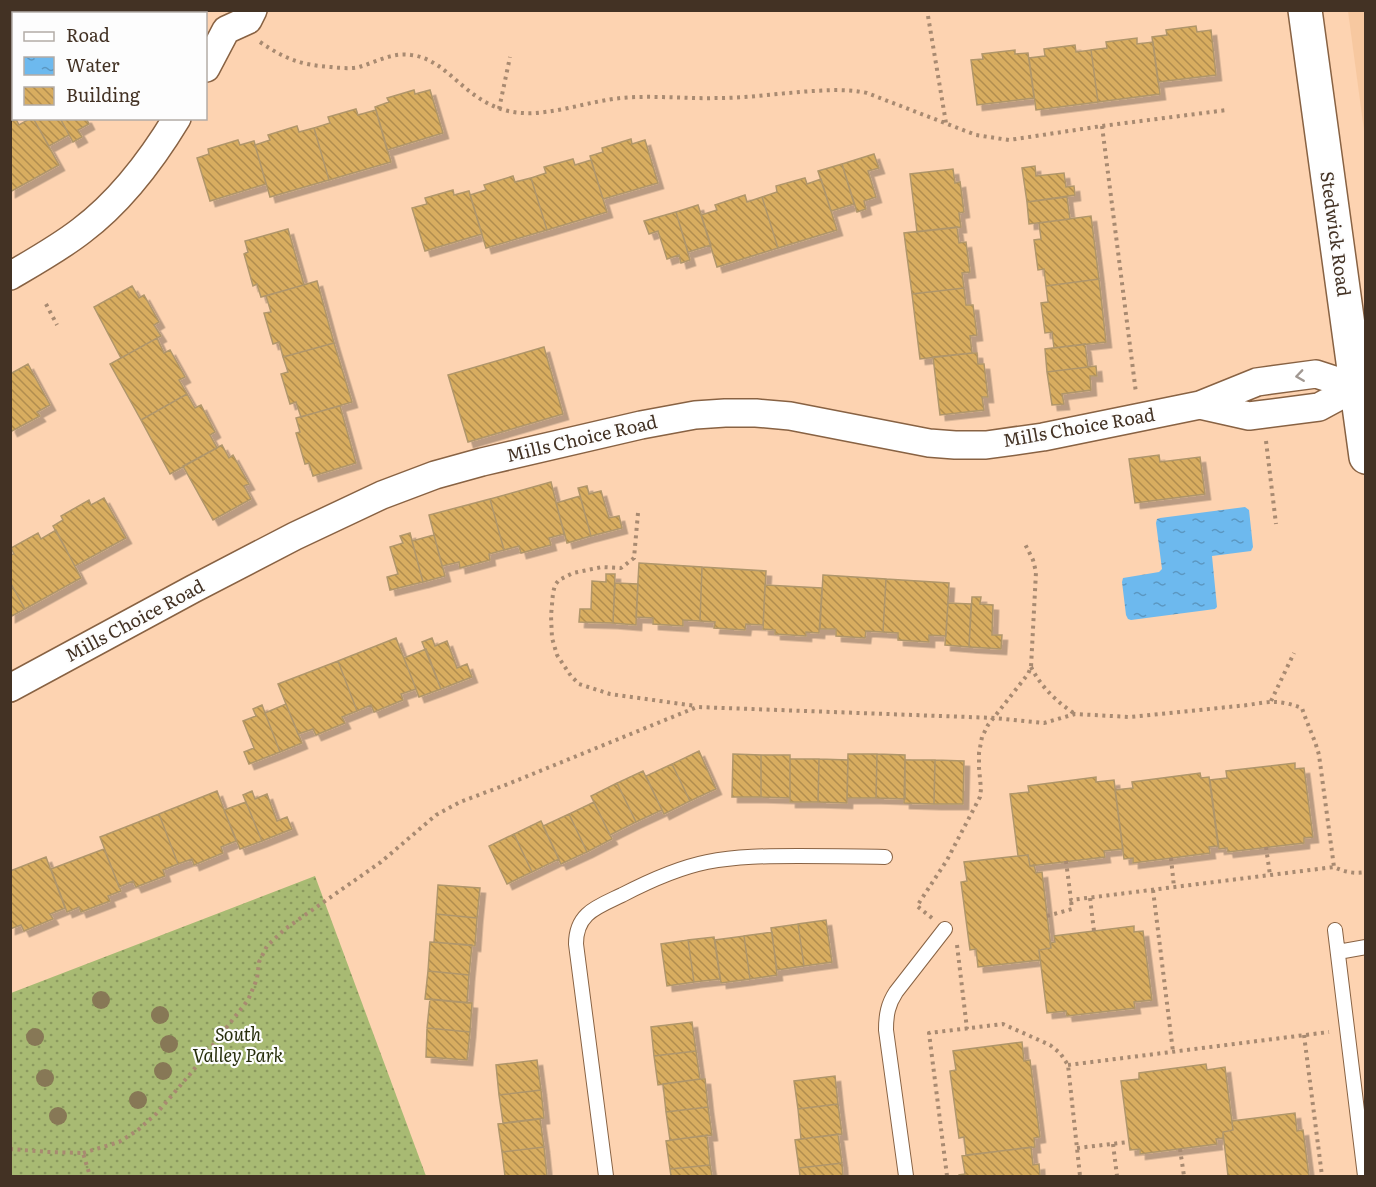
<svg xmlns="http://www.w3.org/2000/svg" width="1376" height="1187" font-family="Literata,serif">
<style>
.built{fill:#f7c8a0}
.grass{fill:url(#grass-dots)}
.water{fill:url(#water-ripples)}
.building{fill:url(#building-back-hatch);stroke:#b0966b;stroke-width:1.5;filter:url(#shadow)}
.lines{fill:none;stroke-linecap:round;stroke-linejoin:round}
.lane-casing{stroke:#886243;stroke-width:16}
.street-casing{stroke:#886243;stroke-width:30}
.secondary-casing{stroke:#886243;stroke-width:36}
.path{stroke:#a88a71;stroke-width:4;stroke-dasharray:3 4.5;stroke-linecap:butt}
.lane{stroke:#fff;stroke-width:14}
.street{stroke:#fff;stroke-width:27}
.secondary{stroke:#fff;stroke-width:33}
.tree{fill:#877856}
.oneway{stroke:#a19892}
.labels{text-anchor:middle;stroke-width:4.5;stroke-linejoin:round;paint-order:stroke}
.street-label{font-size:18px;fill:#433224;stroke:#fdfdfd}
.park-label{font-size:18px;font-style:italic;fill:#272e0c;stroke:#fdfdfd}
</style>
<defs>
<pattern id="grass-dots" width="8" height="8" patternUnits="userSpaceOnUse" patternTransform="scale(1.5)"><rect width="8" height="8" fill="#a8ba73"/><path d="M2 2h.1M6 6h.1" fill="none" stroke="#8a985e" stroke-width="1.8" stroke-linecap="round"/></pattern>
<pattern id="water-ripples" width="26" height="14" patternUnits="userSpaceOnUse" patternTransform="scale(1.5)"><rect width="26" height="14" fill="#6db9ee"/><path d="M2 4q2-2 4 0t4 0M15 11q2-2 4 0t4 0" fill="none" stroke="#5b97c1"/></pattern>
<pattern id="building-back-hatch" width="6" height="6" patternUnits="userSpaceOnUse" patternTransform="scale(1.5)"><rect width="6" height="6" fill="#d8ad60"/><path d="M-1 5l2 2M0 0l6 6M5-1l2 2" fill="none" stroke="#b18d4f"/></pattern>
<filter id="shadow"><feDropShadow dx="5.5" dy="5.5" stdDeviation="0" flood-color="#0004"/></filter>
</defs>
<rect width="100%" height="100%" fill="#fdd3b1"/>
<path class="built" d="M1348,11H1365V138Z"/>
<path class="grass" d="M315,876L426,1176H11V993Z"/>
<path class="water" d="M1245,507L1249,510L1253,547L1251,551L1212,556L1217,607L1215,609L1131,620L1128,619L1126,615L1122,582L1123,578L1159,572L1162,569L1156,523L1157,519L1160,518Z"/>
<path class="building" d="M1196,26L1197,32L1211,30L1216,75L1158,82L1152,37L1167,35L1166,30Z
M1137,38V44L1153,42L1160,94L1098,102L1091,50L1107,48L1106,42Z
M1075,45L1076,52L1091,50L1098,102L1036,110L1029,58L1045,56L1044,49Z
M1015,50V54L1028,53L1034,98L977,105L971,60L983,59L982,54Z
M414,90L415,94L430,90L443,133L387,150L375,107L389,102L387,98Z
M356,109L358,115L376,110L391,162L329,180L314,128L330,123L328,117Z
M31,118H33L59,165L10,192V122L16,119L19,125Z
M33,118H60L69,135L49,146Z
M60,118H86L89,124L78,130L82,137L73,142Z
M297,126L299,132L314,128L329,180L270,197L255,145L270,140L268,135Z
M631,139L632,144L645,140L658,183L603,199L590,156L603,152L602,148Z
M238,140L240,145L254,141L266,184L210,201L197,158L209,154L208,149Z
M874,154L879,168L868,171L876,197L864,201L866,209L857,212L842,164Z
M573,159L575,165L591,160L607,212L547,230L531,178L546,173L544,167Z
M842,164L854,204L831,211L818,171Z
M1035,166L1036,176L1064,173L1066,187L1074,186L1075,195L1027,202L1022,168Z
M953,169L955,183L960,182L964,212L959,213L961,227L917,232L910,174Z
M513,176L515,182L531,178L547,230L486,248L470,195L486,190L484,185Z
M805,178L807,184L821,179L837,230L778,248L762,197L777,192L776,186Z
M453,190L454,195L469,191L482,234L425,251L412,208L427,204L425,198Z
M745,195L747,202L762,197L778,248L717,267L701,215L717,210L715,205Z
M1067,197L1070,219L1029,224L1027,202Z
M698,205L711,245L688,252L676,212Z
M676,212L690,260L681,263L679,255L667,259L658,231L649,234L644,221Z
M1091,216L1099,279L1046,286L1044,269L1038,270L1034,240L1041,239L1039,223Z
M957,227L959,243L966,242L970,272L962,273L964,288L912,294L904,233Z
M288,229L304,285L261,297L257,284L253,286L244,254L248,252L245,241Z
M1099,279L1106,342L1054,348L1052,332L1045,333L1041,303L1048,302L1046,286Z
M317,281L334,343L283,357L279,342L273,344L264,313L271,312L266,296Z
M132,286L139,298L144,295L159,322L154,325L161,336L121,358L94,307Z
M964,288L966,305H973L977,335L970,336L972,353L920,359L912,294Z
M157,338L164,353L170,350L185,377L179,380L187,394L141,420L110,364Z
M334,343L352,402L301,417L296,402L290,404L281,374L288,372L283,357Z
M1085,344L1088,367L1047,372L1045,349Z
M544,347L563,414L468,442L448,375Z
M972,353H977L978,364H984L988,397H982L984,410L940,415L933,357Z
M28,364L50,405L37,412L40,416L12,431L10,427V374Z
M1096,366L1097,376H1090L1091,390L1062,394L1064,404L1052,405L1047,372Z
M187,394L195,408L201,405L215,432L210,435L217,448L170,474L141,420Z
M340,406L356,463L313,476L309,463L305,464L296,433L300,432L296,418Z
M222,445L229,458L233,455L249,484L244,486L251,499L213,520L183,466Z
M1159,455L1160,462L1200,457L1205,494L1135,503L1129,459Z
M551,482L564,534L549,538L551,545L521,553L519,546L504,550L490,499Z
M587,486L589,494L601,491L609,518L619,516L622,528L591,536L578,488Z
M580,496L591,536L567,543L556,503Z
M104,498L126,538L75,566L53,526L63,520L61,516L89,500L91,505Z
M490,499L504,550L489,554L490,560L460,568L459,562L442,566L429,515Z
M56,530L81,578L25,609L10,582V555L14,554L11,548L38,533L41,539Z
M410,533L423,582L390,590L387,577L398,574L390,547L403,543L400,536Z
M434,535L445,576L423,582L412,541Z
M639,563L702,567L700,621L683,620V626L653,624V618L636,617Z
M702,567L766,571L763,625L746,624L745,630L714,628L715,622L700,621Z
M606,574H615L613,623L579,622L580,609H591L592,581L606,582Z
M823,575L886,579L883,632L866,631L865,638L836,636V629H820Z
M886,579L949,583L946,636L929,635V642L898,640V633L883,632Z
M10,582L25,609L10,617Z
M615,583L638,584L636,625L613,623Z
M765,585L822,588L819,633L806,632V636L775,634V630L763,629Z
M972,597H981L980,604L993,605L992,635H1002L1001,649L969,647Z
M948,603L971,604L969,647L945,645Z
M396,638L416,689L401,694L403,700L374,712L371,705L357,711L338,661Z
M432,638L435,646L447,641L457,668L467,664L472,677L441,689L422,642Z
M426,649L441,689L419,697L404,658Z
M338,661L357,711L342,717L345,723L316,735L313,729L298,734L278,684Z
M286,704L302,743L280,752L265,713Z
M262,705L280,752L249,764L244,752L254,748L243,721L256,716L253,709Z
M699,751L716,789L690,801L672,764Z
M733,754L761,755V797H732Z
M848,754H877L876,798H847Z
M877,754L905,755V799L876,798Z
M761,755H790V798L761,797Z
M790,759H819L818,802H790Z
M819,759L848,760L847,803L818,802Z
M905,760H935L934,804L904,803Z
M935,760L964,761L963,804H934Z
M1295,763V769L1304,768L1313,837L1304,838V843L1228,852L1227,848L1219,849L1210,780L1227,778L1226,771Z
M672,764L690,801L664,814L646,776Z
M643,771L662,810L636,822L617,783Z
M1200,773L1201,778L1209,777L1218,846L1209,847L1210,853L1133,863V858L1124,859L1115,790L1133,788L1132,782Z
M1096,777V782L1114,780L1123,849L1104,851L1105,857L1030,866L1028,855L1018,856L1010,794L1029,792L1028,786Z
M617,783L636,822L610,835L591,796Z
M217,791L236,841L221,847L223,853L194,865L192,859L178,864L159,814Z
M252,791L255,799L267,794L277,821L287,817L292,829L262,841L243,795Z
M246,802L262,841L240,849L224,810Z
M594,802L612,839L587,852L569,814Z
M159,814L178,864L163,870L165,876L136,887L133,881L119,887L100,837Z
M569,814L587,852L561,864L543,826Z
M541,821L559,859L532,872L514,834Z
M514,834L532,872L507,884L489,846Z
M104,849L121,891L108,896L110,901L81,912L79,907L67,912L51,869Z
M1028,855L1030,866L1034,865L1036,873L1042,872L1051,948L1039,950L1040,960L978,967L976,949L970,950L961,882L967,881L964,862Z
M46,857L65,908L50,914L53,919L24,931L21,925L10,929V871Z
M438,885L480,888L477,918L436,914Z
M436,914L477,918L475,946L434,942Z
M826,920L832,962L804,966L798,924Z
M798,924L804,966L777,970L771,928Z
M1134,926V932L1143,931L1152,1000L1134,1002L1135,1008L1067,1016L1066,1011L1047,1013L1039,950L1051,948L1050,943L1055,942L1054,936Z
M772,932L777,975L750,979L744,936Z
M744,936L750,979L721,983L715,940Z
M714,937L720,979L694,982L688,940Z
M688,940L694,982L667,986L661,944Z
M430,942L472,945L469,975L428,971Z
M428,971L469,975L467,1003L425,999Z
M430,999L472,1003L470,1032L427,1028Z
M692,1022L696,1051L654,1056L651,1027Z
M427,1028L470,1032L467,1060L426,1057Z
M1022,1042L1024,1061L1030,1060L1040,1137L1034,1138L1035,1147L966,1155L964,1137L959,1138L950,1071L956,1070L953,1051Z
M696,1051L700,1079L658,1085L654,1056Z
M537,1060L541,1090L499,1095L496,1065Z
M1206,1064L1207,1070L1225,1067L1233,1130L1223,1132V1138L1216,1139L1217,1144L1140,1154V1149L1130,1150L1121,1081L1139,1079V1073Z
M835,1076L838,1104L798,1109L794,1081Z
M700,1079H705L708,1107L666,1112L663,1084Z
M541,1090L544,1118L503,1123L499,1095Z
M838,1104L842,1134L801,1139L798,1109Z
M708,1107L712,1135L670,1140L666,1112Z
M1295,1113L1297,1131L1303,1130L1309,1176H1228L1223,1132L1233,1130L1232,1121Z
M540,1119L544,1147L502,1152L498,1124Z
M838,1134L842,1163L799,1168L795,1140Z
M707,1135L710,1165L670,1169L666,1141Z
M544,1147L547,1176H505L502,1152Z
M1031,1147L1033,1165L1039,1164L1040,1176H959V1175L965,1174L962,1156Z
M842,1163L843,1176H800L799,1168Z
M710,1165L712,1176H671L670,1169Z"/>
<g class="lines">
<defs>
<path id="lane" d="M1335,930L1365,1176
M1338,952L1366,947
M606,1176L576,944C576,913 597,907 622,895C649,881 677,868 707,862C737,856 767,856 798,856C827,856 856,856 885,857
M906,1176L886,1030C886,1015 888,1004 896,992L945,929"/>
<path id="street" d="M206,68L226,30L248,20L253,10
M10,276C34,262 59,248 81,231C121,201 151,161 177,118
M1200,405L1249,416L1319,407L1356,387
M10,688L193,589L295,536L382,495L435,475L482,462L641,425L695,415L725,413H756L790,416L929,443L955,445H986L1043,437L1200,405L1257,382L1316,374L1356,387"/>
<path id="secondary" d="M1305,10L1366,457"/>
</defs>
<use href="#lane" class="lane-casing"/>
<use href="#street" class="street-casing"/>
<use href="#secondary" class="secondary-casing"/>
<path class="path" d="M174,14L175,10
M928,16L946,123
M260,42C285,59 301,65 331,67C340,68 350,69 359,67C376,62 393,52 411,55C438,58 455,82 476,96C490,106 505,112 522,113C552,115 590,101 621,98C653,95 685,99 717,98C749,98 781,93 813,91C831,90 849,89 867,93L976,135L1009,140L1102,126L1227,110
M499,109L510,57
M1102,126L1136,393
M46,304L57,325
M1266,441L1276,524
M638,513L634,558L621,568L602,567L573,573L559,580L555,585L553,593L551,616L552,638L557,655L571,676L579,684L610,694L696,706
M1031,667C1041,687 1057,702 1075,714
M1271,701L1294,653
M1266,847L1270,875
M1171,858L1174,887
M1066,861L1071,900L1334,867C1345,872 1354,874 1366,872
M1153,890L1173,1052
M1090,898L1094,931
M1047,916L1072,909L1071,900
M932,918L917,906L947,860L980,797L981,789L979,768V753L982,737L988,725L1028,674L1031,667L1036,572L1033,560L1024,542
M957,945L967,1029
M1304,1035L1322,1176
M1068,1065L1329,1032
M1113,1144L1117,1176
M1077,1148L1129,1142
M10,1149L49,1152L83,1153L90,1176
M1180,1149L1184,1176
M83,1153L119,1142L138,1130L156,1114L191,1073L248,1000L257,979L259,962L267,946L285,929L381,862L436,815L460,802L508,784L697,707L995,718L1044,723L1075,714L1130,717L1248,705C1271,701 1280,700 1302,708C1307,724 1315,739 1319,755L1334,867
M947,1176L929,1033L1003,1024L1050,1045L1060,1053L1068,1065L1080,1176"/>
<use href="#lane" class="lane"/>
<use href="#street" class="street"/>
<use href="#secondary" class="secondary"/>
</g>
<g class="tree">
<circle cx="101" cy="1000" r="9"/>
<circle cx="160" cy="1015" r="9"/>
<circle cx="35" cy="1037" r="9"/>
<circle cx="169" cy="1044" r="9"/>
<circle cx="163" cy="1071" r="9"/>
<circle cx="45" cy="1078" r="9"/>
<circle cx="138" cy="1100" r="9"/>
<circle cx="58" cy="1116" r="9"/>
</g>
<defs><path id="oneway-chevron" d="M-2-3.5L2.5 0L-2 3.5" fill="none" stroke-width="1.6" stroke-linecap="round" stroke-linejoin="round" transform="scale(1.5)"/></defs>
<use class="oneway" href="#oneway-chevron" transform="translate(1300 376) rotate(172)"/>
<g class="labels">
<g class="street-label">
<text transform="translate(1335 234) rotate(82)" y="6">Stedwick Road</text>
<text transform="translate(1079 428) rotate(-10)" y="6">Mills Choice Road</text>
<text transform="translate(582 439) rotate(-13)" y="6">Mills Choice Road</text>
<text transform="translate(135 621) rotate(-28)" y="6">Mills Choice Road</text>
</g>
<g class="park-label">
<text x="238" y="1041">South<tspan x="238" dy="21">Valley Park</tspan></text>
</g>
</g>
<rect width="1376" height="1187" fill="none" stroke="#433224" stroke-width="24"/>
<rect x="12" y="12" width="195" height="108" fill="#fdfdfd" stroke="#b3aca6" stroke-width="1.5"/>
<rect x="24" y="32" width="30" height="9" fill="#ffffff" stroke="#b3aca6" stroke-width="1.5"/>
<text x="66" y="42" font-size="18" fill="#433224">Road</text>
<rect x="24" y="57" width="30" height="18" fill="url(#water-ripples)" stroke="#b3aca6" stroke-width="1.5"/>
<text x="66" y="72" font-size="18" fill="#433224">Water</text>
<rect x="24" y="87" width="30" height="18" fill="url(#building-back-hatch)" stroke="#b3aca6" stroke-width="1.5"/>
<text x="66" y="102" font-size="18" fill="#433224">Building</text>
</svg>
